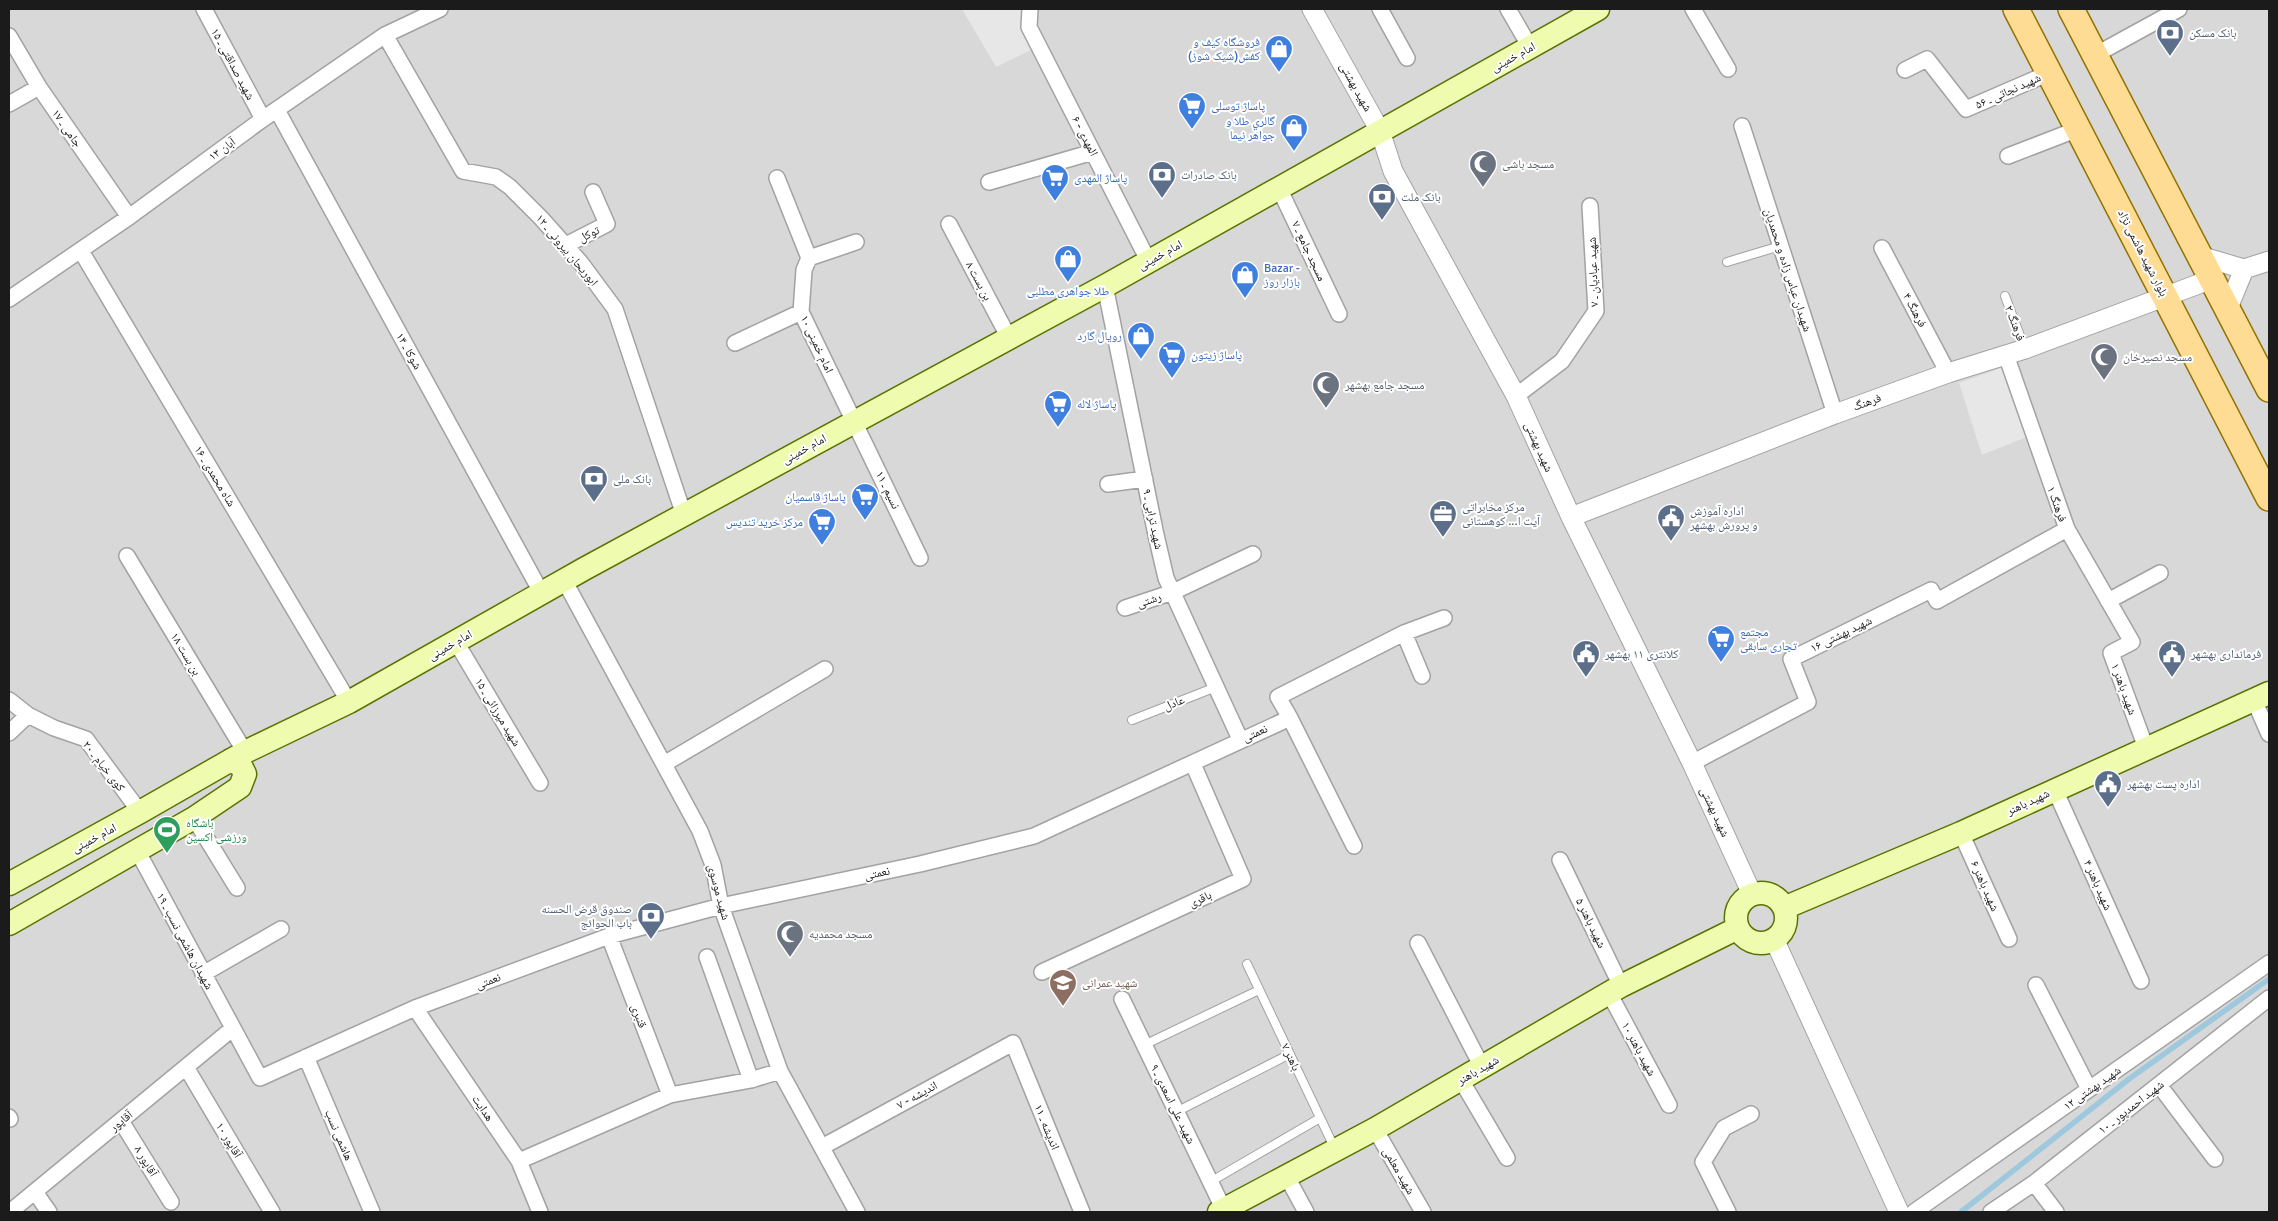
<svg xmlns="http://www.w3.org/2000/svg" width="2278" height="1221" font-family="Signika,'Noto Naskh Arabic',sans-serif">
<style>
.residential{fill:#d9d8d8}
.parking{fill:#e7e7e7}
.lines{fill:none;stroke-linecap:round;stroke-linejoin:round}
.stream{stroke:#9ec8dd;stroke-width:5.5}
.service-casing{stroke:#a2a2a2;stroke-width:10}
.minor-casing{stroke:#a2a2a2;stroke-width:18}
.tertiary-casing{stroke:#a2a2a2;stroke-width:21}
.secondary-casing{stroke:#5a7401;stroke-width:25}
.primary-casing{stroke:#927200;stroke-width:28}
.service{stroke:#fff;stroke-width:8}
.minor{stroke:#fff;stroke-width:15}
.tertiary{stroke:#fff;stroke-width:19}
.secondary{stroke:#effcb0;stroke-width:22}
.primary{stroke:#ffdc93;stroke-width:25}
.labels{text-anchor:middle;stroke-width:4;stroke-linejoin:round;paint-order:stroke}
.service-label{font-size:12px;fill:#4e5e75;stroke:#fff;text-anchor:start}
.shop-label{font-size:12px;fill:#366cbe;stroke:#fff;text-anchor:start}
.street-label{font-size:12px;fill:#1b1b1b;stroke:#fff}
.worship-label{font-size:12px;fill:#5b616d;stroke:#fff;text-anchor:start}
.leisure-label{font-size:12px;fill:#27864d;stroke:#fff;text-anchor:start}
.education-label{font-size:12px;fill:#785e54;stroke:#fff;text-anchor:start}
</style>
<rect width="100%" height="100%" fill="#edeae0"/>
<path class="residential" d="M9,9H2269V1212H9Z"/>
<path class="parking" d="M962,9H1022L1033,49L996,67Z
M2007,366L2032,435L1982,455L1959,383Z"/>
<g class="lines">
<path class="stream" d="M1961,1212L2129,1079L2269,979"/>
<defs>
<path id="service" d="M1727,262L1780,246
M2005,296L2025,349
M1132,720L1216,687
M1247,964L1335,1149
M1144,1045L1259,990
M1176,1112L1290,1054
M1210,1182L1320,1118"/>
<path id="minor" d="M204,9L263,119
M1030,9L1029,27L1149,262
M1380,9L1407,58
M1508,9L1530,47
M1693,9L1728,69
M385,35L463,171L496,177L510,187L541,218L581,263L615,309L684,515
M9,36L39,87L129,217
M2095,55L2179,9
M1905,70L1927,59L1966,109L2049,73
M9,104L39,87
M277,110L541,592
M1742,126L1835,414
M2008,156L2078,129
M777,178L809,258L804,270L801,312L920,558
M989,182L1093,152
M1279,188L1339,314
M949,224L1009,338
M566,245L607,224L593,192
M1882,248L1948,373
M81,251L349,702
M809,258L856,242
M1105,286L1156,535L1166,578L1240,739
M9,299L129,217L263,119L385,35L440,9
M735,343L801,312
M2006,355L2067,529L2132,642L2111,653L2146,748
M1516,396L1562,361L1596,311L1590,206
M1108,484L1145,479
M127,556L245,752
M564,580L700,831L713,865L721,906L780,1071L857,1212
M2108,601L2160,573
M1125,608L1173,592L1253,554
M1404,633L1422,676
M456,642L540,783
M9,700L28,715L54,728L86,739L140,812
M2254,700L2269,734
M1290,718L1354,846
M9,733L28,715
M1692,763L1808,702L1791,659L1931,590L1937,601L2067,529
M664,764L825,669
M2055,790L2141,981
M194,818L237,888
M1961,833L2009,939
M138,852L260,1078L415,1008L609,936L721,906L920,864L1034,836L1290,718L1278,697L1404,633L1444,618
M1560,860L1621,986
M609,936L670,1095
M1418,943L1482,1067
M707,957L751,1080
M1042,972L1243,879L1193,764
M203,974L281,929
M2036,985L2089,1089
M1609,993L1669,1105
M1122,999L1224,1210
M415,1008L519,1161L540,1212
M306,1057L372,1212
M186,1067L272,1212
M1461,1080L1507,1158
M2159,1085L2215,1159
M9,1117L10,1119
M121,1121L171,1202
M1375,1129L1423,1212
M822,1147L1013,1043L1082,1212
M519,1161L670,1095L751,1080L780,1071
M1287,1177L1306,1212
M2034,1183L2056,1212
M35,1192L49,1212
M10,1212L232,1029
M1728,1212L1703,1162L1724,1128L1751,1114
M1914,1212L2269,963
M1991,1212L2034,1183L2269,998"/>
<path id="tertiary" d="M1312,9L1380,131L1393,171L1516,396L1571,517L1692,763L1752,894
M2200,256L2244,269
M2244,269L2269,261
M2228,308L2244,269
M1571,517L1835,414L1948,373L2025,349L2212,279
M1774,939L1899,1212"/>
<path id="secondary" d="M9,884L140,812L245,752L349,702L584,569L1105,286L1598,9
M1736 918a25 25 0 1 1 50 0a25 25 0 1 1-50 0Z
M1784,908L1961,833L2269,693
M9,924L194,818L240,787L245,774L241,766L231,760
M1219,1212L1375,1129L1621,986L1738,928"/>
<path id="primary" d="M2016,9L2269,498
M2071,9L2269,389"/>
</defs>
<use href="#service" class="service-casing"/>
<use href="#minor" class="minor-casing"/>
<use href="#tertiary" class="tertiary-casing"/>
<use href="#secondary" class="secondary-casing"/>
<use href="#primary" class="primary-casing"/>
<use href="#service" class="service"/>
<use href="#minor" class="minor"/>
<use href="#tertiary" class="tertiary"/>
<use href="#secondary" class="secondary"/>
<use href="#primary" class="primary"/>
</g>
<defs>
<symbol id="bank-pin" viewBox="-11 -11 22 30"><path d="M0 17L-7.5 6A9.5 9.5 0 1 1 7.5 6Z" fill="#5c6f8a" stroke="#fff"/><path d="M-6-4H6V4H-6ZM0-2.3a2.3 2.3 0 1 0 0 4.6a2.3 2.3 0 1 0 0-4.6Z" fill="#fff"/></symbol>
<symbol id="shop-pin" viewBox="-11 -11 22 30"><path d="M0 17L-7.5 6A9.5 9.5 0 1 1 7.5 6Z" fill="#3f7fe0" stroke="#fff"/><path d="M-5-2.5h2.3a2.7 3.5 0 0 1 5.4 0H5L5.5 6h-11ZM-1.5-2.5h3a1.5 2.3 0 0 0-3 0Z" fill="#fff"/></symbol>
<symbol id="supermarket-pin" viewBox="-11 -11 22 30"><path d="M0 17L-7.5 6A9.5 9.5 0 1 1 7.5 6Z" fill="#3f7fe0" stroke="#fff"/><path d="M-6-5.5h2.5l.6 2H6L4.5 2H-2.5L-4.4-4H-6ZM-1.5 3.2a1.3 1.3 0 1 0 .1 0ZM3 3.2a1.3 1.3 0 1 0 .1 0Z" fill="#fff"/></symbol>
<symbol id="mosque-pin" viewBox="-11 -11 22 30"><path d="M0 17L-7.5 6A9.5 9.5 0 1 1 7.5 6Z" fill="#6b7280" stroke="#fff"/><path d="M3.5-4.9A6 6 0 1 0 3.5 4.9A5 5 0 1 1 3.5-4.9Z" fill="#fff"/></symbol>
<symbol id="office-pin" viewBox="-11 -11 22 30"><path d="M0 17L-7.5 6A9.5 9.5 0 1 1 7.5 6Z" fill="#5c6f8a" stroke="#fff"/><path d="M-6-3h4V-5.5h4V-3h4V5H-6ZM-1-4.5V-3h2v-1.5ZM-6 0V1H6V0Z" fill="#fff"/></symbol>
<symbol id="civic-pin" viewBox="-11 -11 22 30"><path d="M0 17L-7.5 6A9.5 9.5 0 1 1 7.5 6Z" fill="#5c6f8a" stroke="#fff"/><path d="M-.6-6.5H3V-4.5H.6V-3L4-1V1h2V6H-6V1h2V-1L-.6-3ZM-1.2 2.5V6h2.4V2.5Z" fill="#fff"/></symbol>
<symbol id="stadium-pin" viewBox="-11 -11 22 30"><path d="M0 17L-7.5 6A9.5 9.5 0 1 1 7.5 6Z" fill="#2e9e5b" stroke="#fff"/><path d="M0-5a6.5 5 0 1 0 0 10a6.5 5 0 1 0 0-10ZM-3.5-1.8h7v3.6h-7Z" fill="#fff"/></symbol>
<symbol id="school-pin" viewBox="-11 -11 22 30"><path d="M0 17L-7.5 6A9.5 9.5 0 1 1 7.5 6Z" fill="#8d6e63" stroke="#fff"/><path d="M0-5L7-2L0 1L-7-2ZM-4 1L0 2.5L4 1V4Q0 6-4 4Z" fill="#fff"/></symbol>
</defs>
<g fill-rule="evenodd">
<use href="#bank-pin" x="2154" y="17" width="32" height="43"/>
<use href="#shop-pin" x="1263" y="33" width="32" height="43"/>
<use href="#supermarket-pin" x="1176" y="90" width="32" height="43"/>
<use href="#shop-pin" x="1278" y="112" width="32" height="43"/>
<use href="#mosque-pin" x="1467" y="148" width="32" height="43"/>
<use href="#bank-pin" x="1146" y="159" width="32" height="43"/>
<use href="#supermarket-pin" x="1039" y="162" width="32" height="43"/>
<use href="#bank-pin" x="1366" y="181" width="32" height="43"/>
<use href="#shop-pin" x="1052" y="243" width="32" height="43"/>
<use href="#shop-pin" x="1229" y="259" width="32" height="43"/>
<use href="#shop-pin" x="1125" y="320" width="32" height="43"/>
<use href="#supermarket-pin" x="1156" y="339" width="32" height="43"/>
<use href="#mosque-pin" x="2088" y="341" width="32" height="43"/>
<use href="#mosque-pin" x="1310" y="369" width="32" height="43"/>
<use href="#supermarket-pin" x="1042" y="388" width="32" height="43"/>
<use href="#bank-pin" x="578" y="463" width="32" height="43"/>
<use href="#supermarket-pin" x="849" y="481" width="32" height="43"/>
<use href="#office-pin" x="1427" y="498" width="32" height="43"/>
<use href="#civic-pin" x="1655" y="502" width="32" height="43"/>
<use href="#supermarket-pin" x="806" y="506" width="32" height="43"/>
<use href="#supermarket-pin" x="1705" y="623" width="32" height="43"/>
<use href="#civic-pin" x="1570" y="638" width="32" height="43"/>
<use href="#civic-pin" x="2156" y="638" width="32" height="43"/>
<use href="#civic-pin" x="2092" y="768" width="32" height="43"/>
<use href="#stadium-pin" x="151" y="814" width="32" height="43"/>
<use href="#bank-pin" x="635" y="900" width="32" height="43"/>
<use href="#mosque-pin" x="774" y="918" width="32" height="43"/>
<use href="#school-pin" x="1047" y="967" width="32" height="43"/>
</g>
<g class="labels">
<g class="service-label">
<text x="2189" y="37">بانک مسکن</text>
<text x="1181" y="179">بانک صادرات</text>
<text x="1401" y="201">بانک ملت</text>
<text x="613" y="483">بانک ملی</text>
<text x="1462" y="511">مرکز مخابراتی<tspan x="1462" dy="14">آیت ا... کوهستانی</tspan></text>
<text x="1690" y="515">اداره آموزش<tspan x="1690" dy="14">و پرورش بهشهر</tspan></text>
<text x="1605" y="658">کلانتری ۱۱ بهشهر</text>
<text x="2191" y="658">فرمانداری بهشهر</text>
<text x="2127" y="788">اداره پست بهشهر</text>
<text x="632" y="913" text-anchor="end">صندوق قرض الحسنه<tspan x="632" dy="14">باب الحوائج</tspan></text>
</g>
<g class="shop-label">
<text x="1260" y="46" text-anchor="end">فروشگاه کیف و<tspan x="1260" dy="14">کفش(شیک شوز)</tspan></text>
<text x="1211" y="110">پاساژ توسلی</text>
<text x="1275" y="125" text-anchor="end">گالري طلا و<tspan x="1275" dy="14">جواهر نيما</tspan></text>
<text x="1074" y="182">پاساژ المهدی</text>
<text x="1264" y="272">Bazar -<tspan x="1264" dy="14">بازار روز</tspan></text>
<text x="1068" y="295" text-anchor="middle">طلا جواهری مطلبی</text>
<text x="1122" y="340" text-anchor="end">رویال گارد</text>
<text x="1191" y="359">پاساژ زیتون</text>
<text x="1077" y="408">پاساژ لاله</text>
<text x="846" y="501" text-anchor="end">پاساژ قاسمیان</text>
<text x="803" y="526" text-anchor="end">مرکز خرید تندیس</text>
<text x="1740" y="636">مجتمع<tspan x="1740" dy="14">تجاری سابقی</tspan></text>
</g>
<g class="street-label">
<text transform="translate(1513 57) rotate(-29)" y="4">امام خمینی</text>
<text transform="translate(233 64) rotate(62)" y="4">شهید صداقتی ـ ۱۵</text>
<text transform="translate(1356 87) rotate(61)" y="4">شهید بهشتی</text>
<text transform="translate(2008 91) rotate(-24)" y="4">شهید نجاتی ـ ۵۶</text>
<text transform="translate(67 128) rotate(55)" y="4">جامی ـ ۱۷</text>
<text transform="translate(1085 136) rotate(63)" y="4">المهدی - ۶</text>
<text transform="translate(222 149) rotate(-36)" y="4">۱۳ آبان</text>
<text transform="translate(589 234) rotate(-27)" y="4">توکل</text>
<text transform="translate(567 250) rotate(50)" y="4">ابوریحان بیرونی ـ ۱۲</text>
<text transform="translate(1309 251) rotate(65)" y="4">مسجد جامع ـ ۷</text>
<text transform="translate(2143 253) rotate(63)" y="4">بلوار شهید هاشمی نژاد</text>
<text transform="translate(1160 255) rotate(-29)" y="4">امام خمینی</text>
<text transform="translate(1788 270) rotate(72)" y="4">شهیدان عباس زاده و محمدیان</text>
<text transform="translate(1593 272) rotate(-92)" y="4">شهید عبادیان ـ ۷</text>
<text transform="translate(979 281) rotate(62)" y="4">بن بست ۸</text>
<text transform="translate(1915 310) rotate(62)" y="4">فرهنگ ۴</text>
<text transform="translate(2015 323) rotate(69)" y="4">فرهنگ ۲</text>
<text transform="translate(817 344) rotate(65)" y="4">امام خمینی ۱۰</text>
<text transform="translate(409 351) rotate(61)" y="4">شوکا ـ ۱۴</text>
<text transform="translate(1867 402) rotate(-20)" y="4">فرهنگ</text>
<text transform="translate(1539 447) rotate(66)" y="4">شهید بهشتی</text>
<text transform="translate(804 449) rotate(-29)" y="4">امام خمینی</text>
<text transform="translate(215 476) rotate(59)" y="4">شاه محمدی ـ ۱۶</text>
<text transform="translate(888 490) rotate(64)" y="4">نسیم ـ ۱۱</text>
<text transform="translate(2057 504) rotate(70)" y="4">فرهنگ ۱</text>
<text transform="translate(1153 519) rotate(78)" y="4">شهید ترابی ـ ۹</text>
<text transform="translate(1149 600) rotate(-19)" y="4">رشتی</text>
<text transform="translate(1841 634) rotate(-26)" y="4">شهید بهشتی ۱۶</text>
<text transform="translate(450 645) rotate(-30)" y="4">امام خمینی</text>
<text transform="translate(186 654) rotate(59)" y="4">بن بست ۱۸</text>
<text transform="translate(2124 689) rotate(70)" y="4">شهید باهنر ۱</text>
<text transform="translate(1174 703) rotate(-21)" y="4">عادل</text>
<text transform="translate(498 712) rotate(59)" y="4">شهید میرزائی ـ ۱۵</text>
<text transform="translate(1255 733) rotate(-24)" y="4">نعمتی</text>
<text transform="translate(104 766) rotate(52)" y="4">کوی خیام ـ ۲۰</text>
<text transform="translate(2028 802) rotate(-25)" y="4">شهید باهنر</text>
<text transform="translate(1715 812) rotate(65)" y="4">شهید بهشتی</text>
<text transform="translate(94 838) rotate(-28)" y="4">امام خمینی</text>
<text transform="translate(877 873) rotate(-12)" y="4">نعمتی</text>
<text transform="translate(2098 885) rotate(66)" y="4">شهید باهنر ۴</text>
<text transform="translate(1985 886) rotate(66)" y="4">شهید باهنر ۶</text>
<text transform="translate(719 892) rotate(75)" y="4">شهید موسوی</text>
<text transform="translate(1200 899) rotate(-25)" y="4">باقری</text>
<text transform="translate(1591 923) rotate(64)" y="4">شهید باهنر ۵</text>
<text transform="translate(185 941) rotate(62)" y="4">شهیدان هاشمی نسب ـ ۱۹</text>
<text transform="translate(488 981) rotate(-21)" y="4">نعمتی</text>
<text transform="translate(639 1016) rotate(69)" y="4">قنبری</text>
<text transform="translate(1639 1049) rotate(62)" y="4">شهید باهنر ۱۰</text>
<text transform="translate(1291 1057) rotate(65)" y="4">باهنر ۷</text>
<text transform="translate(1478 1070) rotate(-30)" y="4">شهید باهنر</text>
<text transform="translate(2092 1088) rotate(-35)" y="4">شهید بهشتی ۱۲</text>
<text transform="translate(917 1095) rotate(-29)" y="4">اندیشه - ۷</text>
<text transform="translate(1173 1104) rotate(64)" y="4">شهید علی اسعدی ـ ۹</text>
<text transform="translate(2131 1107) rotate(-38)" y="4">شهید احمدپور ـ ۱۰</text>
<text transform="translate(483 1108) rotate(56)" y="4">هدایت</text>
<text transform="translate(121 1121) rotate(-39)" y="4">آقاپور</text>
<text transform="translate(1047 1127) rotate(68)" y="4">اندیشه ـ ۱۱</text>
<text transform="translate(339 1135) rotate(67)" y="4">هاشمی نسب</text>
<text transform="translate(229 1140) rotate(59)" y="4">آقاپور ۱۰</text>
<text transform="translate(146 1161) rotate(59)" y="4">آقاپور ۸</text>
<text transform="translate(1399 1171) rotate(60)" y="4">شهید معلمی</text>
</g>
<g class="worship-label">
<text x="1502" y="168">مسجد باشی</text>
<text x="2123" y="361">مسجد نصیرخان</text>
<text x="1345" y="389">مسجد جامع بهشهر</text>
<text x="809" y="938">مسجد محمدیه</text>
</g>
<g class="leisure-label">
<text x="186" y="827">باشگاه<tspan x="186" dy="14">ورزشی اکسین</tspan></text>
</g>
<g class="education-label">
<text x="1082" y="987">شهید عمرانی</text>
</g>
</g>
<rect width="2278" height="1221" fill="none" stroke="#1b1b1b" stroke-width="20"/>
</svg>
